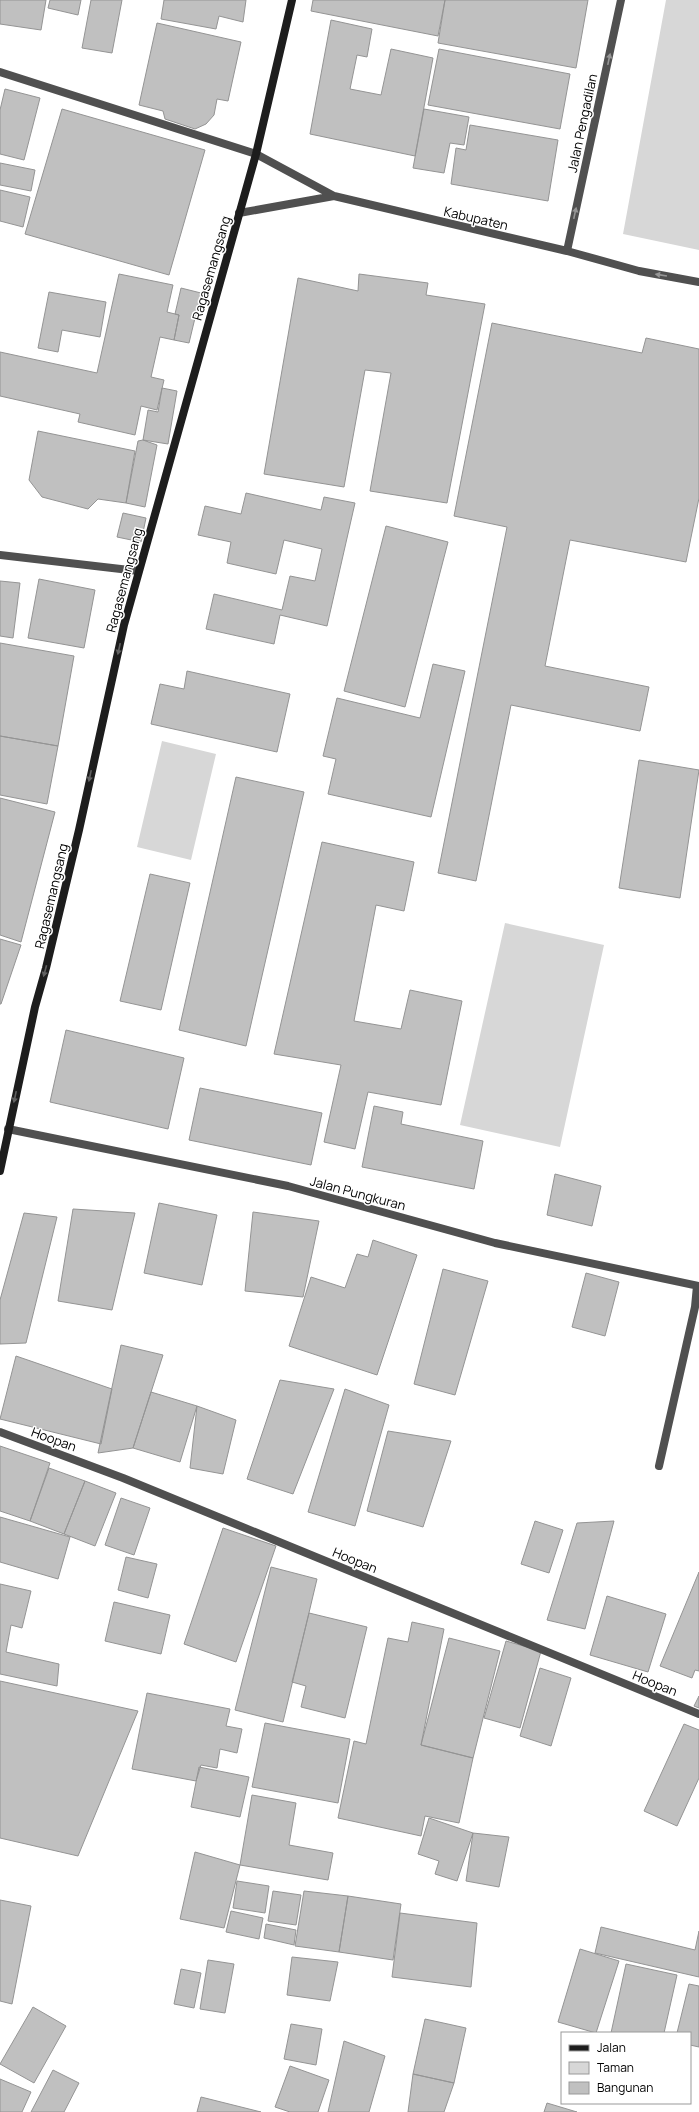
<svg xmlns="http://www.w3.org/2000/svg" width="699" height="2112" font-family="Manrope,sans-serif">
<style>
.green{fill:#d7d7d7}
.building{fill:#c0c0c0;stroke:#949494}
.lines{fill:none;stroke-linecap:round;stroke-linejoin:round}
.street{stroke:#505050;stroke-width:8}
.secondary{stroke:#1d1d1d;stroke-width:8}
.oneway{fill:#969696}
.oneway2{fill:#616161}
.labels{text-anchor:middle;stroke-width:3;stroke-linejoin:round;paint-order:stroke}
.street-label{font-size:13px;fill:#000;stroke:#fff}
</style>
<rect width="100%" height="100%" fill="#fff"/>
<path class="green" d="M666,0H699V250L623,234Z
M162,741L216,754L191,860L137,847Z
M505,923L604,945L560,1147L460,1125Z"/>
<path class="building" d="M0,0H46L41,30L0,24Z
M50,0H81L78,15L48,8Z
M91,0H122L112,53L82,48Z
M164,0H246L243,22L219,16L216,29L161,19Z
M313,0H445L438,36L311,11Z
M445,0H588L576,68L438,43Z
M331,20L372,29L367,57L357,55L350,89L381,95L391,49L433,58L415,156L310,134Z
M157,23L241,42L228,101L217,99L214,115L206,124L195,129L165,119L163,111L139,105Z
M439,49L570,74L560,129L428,105Z
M5,89L40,98L24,160L0,154V110Z
M62,109L205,150L169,275L25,234Z
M424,109L469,117L464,145L450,143L444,173L413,168Z
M470,125L558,140L548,201L451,184L456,148L466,150Z
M0,163L35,170L31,191L0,185Z
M0,190L30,197L23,227L0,221Z
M119,274L173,285L167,312L179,315L174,340L160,337L151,377L164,380L157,410L141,406L135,435L78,422L80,414L0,396V352L97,373Z
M359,274L428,283L426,295L485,304L447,503L370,491L391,373L365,370L344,487L264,474L298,278L358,291Z
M181,288L201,293L189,343L174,340L179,315L175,314Z
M49,292L106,302L100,337L62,330L58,352L38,348Z
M492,323L642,353L646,338L699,349V498L686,562L570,540L545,666L649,687L640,731L511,705L476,881L438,873L507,527L454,516Z
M162,388L177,391L168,444L143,440L148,410L158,412Z
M38,431L135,451L126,503L98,499L88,509L42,497L29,480Z
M143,440L157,445L145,507L126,503L138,441Z
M246,493L321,510L324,497L355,503L327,626L280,615L274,644L206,629L214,594L282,610L290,576L315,581L322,549L284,540L276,574L227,563L231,542L198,535L205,506L241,514Z
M123,513L146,518L141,542L117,537Z
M386,526L448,542L405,707L344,691Z
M39,579L95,590L84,648L28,638Z
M0,581L20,583L13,638L0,636Z
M0,643L74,656L58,746L0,736Z
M433,664L465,671L431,817L328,794L336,759L323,756L337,698L420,718Z
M187,671L290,694L277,752L151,724L160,684L184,689Z
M0,736L58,746L47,804L0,795Z
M639,760L699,770L680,898L619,888Z
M236,777L304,792L246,1046L179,1030Z
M0,798L55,812L21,942L0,935Z
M322,842L414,862L404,911L376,905L354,1021L401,1029L410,990L462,1001L441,1105L368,1092L355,1149L324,1142L341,1065L274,1054Z
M150,874L190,883L161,1010L120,1001Z
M0,939L21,945L1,1004H0Z
M66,1030L184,1058L168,1129L50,1102Z
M200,1088L322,1113L311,1165L189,1140Z
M374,1106L403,1112L401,1124L483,1141L474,1189L362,1167Z
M555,1174L601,1186L592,1226L547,1215Z
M159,1203L217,1215L202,1285L144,1273Z
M73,1209L135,1213L112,1310L58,1301Z
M253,1212L319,1221L303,1297L245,1291Z
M24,1213L57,1217L26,1343L0,1344V1300Z
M373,1240L417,1255L377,1375L289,1346L311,1277L345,1288L357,1254L368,1257Z
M443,1269L488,1281L455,1395L414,1384Z
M586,1273L619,1282L605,1336L572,1327Z
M121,1345L163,1355L133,1448L98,1453Z
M16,1356L112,1389L101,1444L0,1419Z
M280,1380L334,1389L293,1494L247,1479Z
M345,1389L389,1405L355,1526L308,1512Z
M151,1392L197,1406L180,1462L133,1448Z
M197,1406L236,1420L223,1474L190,1468Z
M388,1431L451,1441L423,1527L367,1511Z
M0,1446L50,1463L30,1521L0,1511Z
M49,1468L85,1481L64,1534L30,1521Z
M85,1481L116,1493L95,1546L64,1534Z
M121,1498L150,1508L134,1555L105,1545Z
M0,1517L70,1537L58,1579L0,1562Z
M535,1521L563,1530L549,1573L521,1564Z
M614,1521L585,1629L547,1620L577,1523Z
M223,1528L276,1546L236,1662L184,1644Z
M126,1557L157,1564L148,1598L118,1590Z
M271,1567L317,1579L283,1722L235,1710Z
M699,1572V1671L695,1670L692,1678L660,1666Z
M0,1584L31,1591L22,1628L11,1625L6,1652L59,1664L57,1686L0,1674Z
M607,1596L666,1614L648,1672L590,1655Z
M114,1602L170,1615L161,1654L105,1641Z
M309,1613L367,1627L345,1718L301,1707L306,1686L292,1682Z
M412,1622L444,1629L421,1745L473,1758L459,1823L425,1816L421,1836L338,1818L354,1741L366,1744L388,1638L408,1642Z
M449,1638L500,1651L473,1758L421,1745Z
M506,1641L541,1651L520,1728L484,1718Z
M540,1668L571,1678L551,1746L520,1736Z
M0,1681L138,1711L78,1856L0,1838Z
M147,1693L230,1709L226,1726L242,1729L237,1753L220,1749L217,1768L201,1765L196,1781L132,1769Z
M699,1696V1708L694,1706Z
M265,1723L350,1739L338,1803L252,1787Z
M684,1724L699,1730V1778L677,1826L644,1811Z
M199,1767L249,1777L240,1817L191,1807Z
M252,1795L296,1803L289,1845L333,1853L328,1880L240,1865Z
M429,1818L473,1833L457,1881L435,1874L439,1861L418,1854Z
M473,1833L509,1837L499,1887L466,1881Z
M195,1852L240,1865L224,1928L180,1919Z
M237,1881L269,1886L265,1913L233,1908Z
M273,1891L301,1895L296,1925L268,1921Z
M304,1891L348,1896L339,1952L295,1946Z
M348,1896L401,1904L393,1960L339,1952Z
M0,1900L31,1906L12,2004L0,2001Z
M231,1911L263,1918L259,1939L226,1932Z
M400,1913L477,1923L471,1987L392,1977Z
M266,1924L296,1930L294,1945L264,1938Z
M601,1927L695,1950L699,1931V1977L595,1953Z
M580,1949L619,1961L596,2033L558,2022Z
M292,1957L338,1962L330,2001L287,1995Z
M208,1960L234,1964L225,2013L200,2009Z
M626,1964L677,1975L664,2033H611Z
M181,1969L201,1973L194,2008L174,2004Z
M689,1984L699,1986V2047L690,2045V2033H677Z
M33,2007L66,2026L34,2083L0,2064Z
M425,2019L466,2028L454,2083L413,2074Z
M291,2024L322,2029L316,2065L284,2059Z
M344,2041L385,2056L369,2112H328Z
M290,2066L329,2080L318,2112H290L275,2107Z
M53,2070L79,2083L64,2112H31Z
M413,2074L454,2083L444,2112H408Z
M0,2079L31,2092L22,2112H0Z
M201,2097L261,2112H197Z
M547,2103L577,2112H544Z"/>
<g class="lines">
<path class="street" d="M0,72L256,154L334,196L567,251L639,271L699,282
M239,213L334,196
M567,251L621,0
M0,555L138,571
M8,1129L288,1186L495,1243L699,1286
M0,1432L123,1478L699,1714
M659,1466L695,1307L697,1286"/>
<path class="secondary" d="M0,1171L35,1007L46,968L79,830L124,625L256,154L292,0"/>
</g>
<defs><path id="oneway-solid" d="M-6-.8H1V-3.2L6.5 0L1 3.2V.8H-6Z"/></defs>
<g class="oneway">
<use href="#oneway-solid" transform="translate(609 59) rotate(-78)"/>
<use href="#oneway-solid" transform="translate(575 213) rotate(-78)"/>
<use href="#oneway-solid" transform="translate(661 275) rotate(-171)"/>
</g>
<g class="oneway2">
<use href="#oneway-solid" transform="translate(119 649) rotate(102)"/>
<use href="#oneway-solid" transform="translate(90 776) rotate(102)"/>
<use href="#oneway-solid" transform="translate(45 971) rotate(105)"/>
<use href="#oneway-solid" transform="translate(15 1097) rotate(102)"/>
</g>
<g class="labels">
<g class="street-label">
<text transform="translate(582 123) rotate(-78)" y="5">Jalan Pengadilan</text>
<text transform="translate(476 218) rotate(13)" y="5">Kabupaten</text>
<text transform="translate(211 268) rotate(-74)" y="5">Ragasemangsang</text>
<text transform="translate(124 580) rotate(-75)" y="5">Ragasemangsang</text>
<text transform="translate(51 896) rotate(-77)" y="5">Ragasemangsang</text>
<text transform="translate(358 1193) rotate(15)" y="5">Jalan Pungkuran</text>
<text transform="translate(54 1439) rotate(20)" y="5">Hoopan</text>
<text transform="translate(355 1560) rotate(22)" y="5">Hoopan</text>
<text transform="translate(655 1683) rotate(22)" y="5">Hoopan</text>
</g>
</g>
<rect x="561" y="2032" width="130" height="72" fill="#ffffff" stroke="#999999"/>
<rect x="569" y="2045" width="20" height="6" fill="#1d1d1d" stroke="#999999"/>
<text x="597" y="2052" font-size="12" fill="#000000">Jalan</text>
<rect x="569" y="2062" width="20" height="12" fill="#d7d7d7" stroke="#999999"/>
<text x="597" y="2072" font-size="12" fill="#000000">Taman</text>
<rect x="569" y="2082" width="20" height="12" fill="#c0c0c0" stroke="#999999"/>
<text x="597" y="2092" font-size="12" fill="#000000">Bangunan</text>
</svg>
